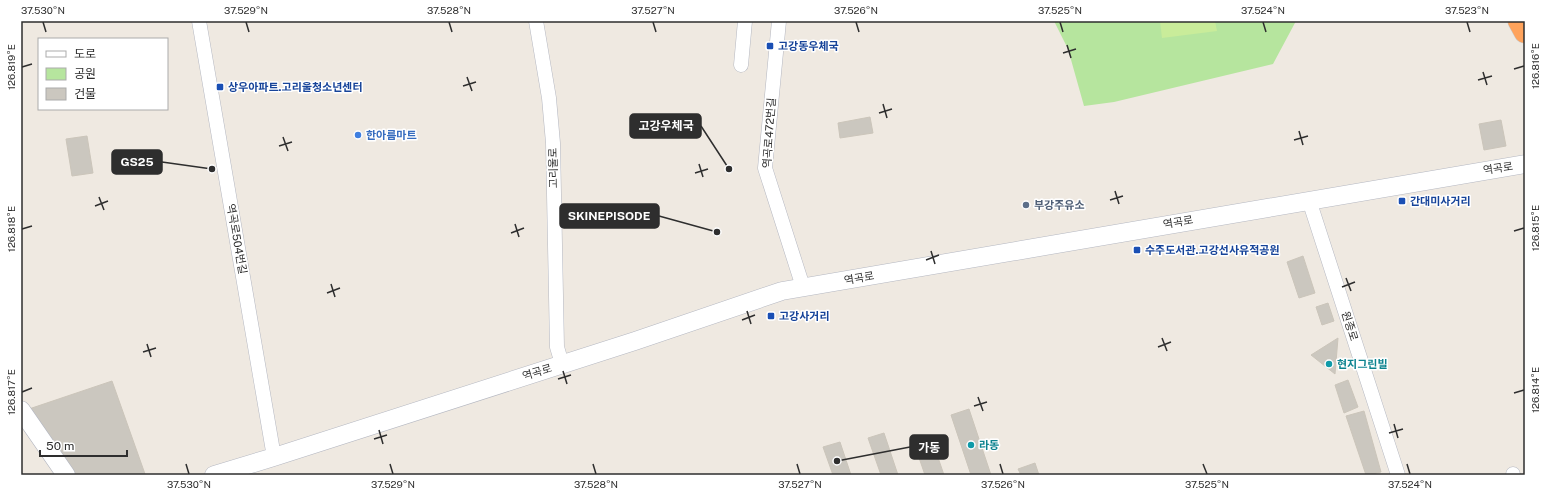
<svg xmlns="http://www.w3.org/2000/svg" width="1546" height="496" font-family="'Public Sans','Noto Sans KR',sans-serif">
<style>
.green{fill:#b6e59e}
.pitch{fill:#c9ec9a}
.building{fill:#cbc7bf;stroke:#cbc5ba}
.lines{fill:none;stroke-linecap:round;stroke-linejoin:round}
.minor-casing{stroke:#b4b7c1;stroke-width:15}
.tertiary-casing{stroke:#b4b7c1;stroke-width:19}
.motorway-casing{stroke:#c9c9c9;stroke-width:23}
.minor{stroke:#fff;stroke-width:14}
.tertiary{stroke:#fff;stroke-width:18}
.motorway{stroke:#ffa35c;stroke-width:22}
.ticks{fill:none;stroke:#2e2e2e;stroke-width:1.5}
.transit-dot{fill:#1a4fb4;stroke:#fff;stroke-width:1.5}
.shop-dot{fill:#3f7fe0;stroke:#fff;stroke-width:1.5}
.service-dot{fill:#5c6f8a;stroke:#fff;stroke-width:1.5}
.culture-dot{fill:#0f9aa8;stroke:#fff;stroke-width:1.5}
.labels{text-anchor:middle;stroke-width:3;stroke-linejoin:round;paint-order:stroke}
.transit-label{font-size:11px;font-weight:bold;fill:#164399;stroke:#fff;text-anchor:start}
.street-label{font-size:11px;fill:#2e2e2e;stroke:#fff}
.shop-label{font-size:11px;font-weight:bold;fill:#366cbe;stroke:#fff;text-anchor:start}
.service-label{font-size:11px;font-weight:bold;fill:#4e5e75;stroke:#fff;text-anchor:start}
.culture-label{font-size:11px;font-weight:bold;fill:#0d838f;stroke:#fff;text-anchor:start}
.leader{fill:none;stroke:#2e2e2e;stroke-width:1.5}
.callout-dot{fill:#2e2e2e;stroke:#fff;stroke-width:1.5}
.callout{fill:#2e2e2e;stroke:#2e2e2e;stroke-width:1.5}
.callout-label{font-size:12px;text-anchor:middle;font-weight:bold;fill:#fff}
.neatline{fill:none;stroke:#2e2e2e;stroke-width:1.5}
.ticks-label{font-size:10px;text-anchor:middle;fill:#2e2e2e}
</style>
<rect width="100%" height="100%" fill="#efe9e1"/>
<path class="green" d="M1054,21H1296L1273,64L1114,102L1084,106L1068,49Z"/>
<path class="pitch" d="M1160,21H1215L1217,31L1162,38Z"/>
<path class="building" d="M870,117L873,133L840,138L838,123Z
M1501,120L1506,146L1484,150L1479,124Z
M87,136L93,173L72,176L66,139Z
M1303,256L1315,293L1299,298L1287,262Z
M1328,303L1334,321L1322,325L1316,307Z
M1338,338L1335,374L1311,355Z
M1348,380L1358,407L1344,413L1335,385Z
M112,381L145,474L141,475H70L26,410Z
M969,409L991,475H971L951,415Z
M1364,411L1381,472L1368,475H1366L1346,416Z
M884,433L898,475H881L868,438Z
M840,442L851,475H833L823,447Z
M933,443L944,475H925L916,449Z
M1035,463L1039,475H1021L1018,469Z"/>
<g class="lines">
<defs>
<path id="minor" d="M199,21L274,457
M536,21L549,98L553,143L557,347L562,364
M779,21L765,168L803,287
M741,65L745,21
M1309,200L1398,475
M1513,474V475"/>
<path id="tertiary" d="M21,410L66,475
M214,475L274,457L635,341L782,291L1525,164"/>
<path id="motorway" d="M1519,21L1525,32"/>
</defs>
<use href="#minor" class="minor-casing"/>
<use href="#tertiary" class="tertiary-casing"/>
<use href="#motorway" class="motorway-casing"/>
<use href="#minor" class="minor"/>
<use href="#tertiary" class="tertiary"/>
<use href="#motorway" class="motorway"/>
</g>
<path class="ticks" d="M43,22L46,32M246,22L249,32M449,22L452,32M653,22L656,32M856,22L859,32M1060,22L1063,32M1263,22L1266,32M1467,22L1470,32M1067,45L1071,58M1063,53L1076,49M22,67L32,64M1514,69L1524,66M1483,72L1487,85M467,77L472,91M1478,80L1492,76M463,86L476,82M883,104L887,118M879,113L892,109M1299,131L1303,145M283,137L288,151M1294,140L1308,136M279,146L292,142M699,164L703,177M695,173L708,169M1115,191L1119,204M99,197L104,210M1110,200L1123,196M95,206L108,201M515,224L519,237M22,229L32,226M1514,231L1524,228M511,233L524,228M931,251L935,264M926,260L939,255M1346,278L1351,291M331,284L335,297M1342,287L1355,282M327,293L340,288M747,311L751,324M742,320L755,315M1162,338L1167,351M147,344L151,357M1158,347L1171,342M143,352L156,348M563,371L567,384M558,379L571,375M22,392L32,388M1514,393L1524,390M978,397L983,411M974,406L987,402M1394,424L1398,438M379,430L383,444M1389,433L1403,429M374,439L387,435M186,464L189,474M390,464L393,474M593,464L596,474M797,464L800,474M1000,464L1003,474M1203,464L1207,474M1407,464L1410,474"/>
<g class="transit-dot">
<rect x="766" y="42" width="8" height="8" rx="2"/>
<rect x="216" y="83" width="8" height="8" rx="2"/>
<rect x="1398" y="197" width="8" height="8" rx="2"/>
<rect x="1133" y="246" width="8" height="8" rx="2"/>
<rect x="767" y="312" width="8" height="8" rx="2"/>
</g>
<circle class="shop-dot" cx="358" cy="135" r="4"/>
<circle class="service-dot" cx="1026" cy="205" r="4"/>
<g class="culture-dot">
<circle cx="1329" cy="364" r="4"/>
<circle cx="971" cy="445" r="4"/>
</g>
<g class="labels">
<g class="transit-label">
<text x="778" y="50">고강동우체국</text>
<text x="228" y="91">상우아파트.고리울청소년센터</text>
<text x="1410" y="205">간대미사거리</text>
<text x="1145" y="254">수주도서관.고강선사유적공원</text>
<text x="779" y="320">고강사거리</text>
</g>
<g class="street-label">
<text transform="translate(769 133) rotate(-86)" y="4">역곡로472번길</text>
<text transform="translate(553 168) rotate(-91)" y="4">고리울로</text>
<text transform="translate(1498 168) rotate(-9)" y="4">역곡로</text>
<text transform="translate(1178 222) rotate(-10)" y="4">역곡로</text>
<text transform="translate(237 239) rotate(80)" y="4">역곡로504번길</text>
<text transform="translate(859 278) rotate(-10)" y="4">역곡로</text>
<text transform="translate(1350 326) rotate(72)" y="4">원종로</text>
<text transform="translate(537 372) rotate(-17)" y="4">역곡로</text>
</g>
<g class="shop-label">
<text x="366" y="139">한아름마트</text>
</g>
<g class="service-label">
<text x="1034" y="209">부강주유소</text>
</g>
<g class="culture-label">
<text x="1337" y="368">현지그린빌</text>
<text x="979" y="449">라동</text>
</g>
</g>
<path class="leader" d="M729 169L701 126M212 169L162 162M717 232L659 216M837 461L910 447"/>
<g class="callout-dot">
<circle cx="729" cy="169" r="4"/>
<circle cx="212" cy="169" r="4"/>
<circle cx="717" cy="232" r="4"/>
<circle cx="837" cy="461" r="4"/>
</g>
<g class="callout">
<rect x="630" y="114" width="71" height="24" rx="4"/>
<rect x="112" y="150" width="50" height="24" rx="4"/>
<rect x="560" y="204" width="99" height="24" rx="4"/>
<rect x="910" y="435" width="38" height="24" rx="4"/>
</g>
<g class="callout-label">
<text x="666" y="130">고강우체국</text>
<text x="137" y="166">GS25</text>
<text x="609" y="220">SKINEPISODE</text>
<text x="929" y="452">가동</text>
</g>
<rect width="1546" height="496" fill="none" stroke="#ffffff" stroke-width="44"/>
<rect x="38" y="38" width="130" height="72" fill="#ffffff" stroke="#ababab"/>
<rect x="46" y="51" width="20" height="6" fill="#ffffff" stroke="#ababab"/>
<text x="74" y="58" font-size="12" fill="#2e2e2e">도로</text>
<rect x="46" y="68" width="20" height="12" fill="#b6e59e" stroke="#ababab"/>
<text x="74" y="78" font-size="12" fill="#2e2e2e">공원</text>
<rect x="46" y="88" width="20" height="12" fill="#cbc7bf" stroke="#ababab"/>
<text x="74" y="98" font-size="12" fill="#2e2e2e">건물</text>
<path d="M40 450v6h87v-6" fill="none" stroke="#2e2e2e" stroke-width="2"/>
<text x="46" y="450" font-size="12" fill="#2e2e2e" stroke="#ffffff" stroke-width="3" paint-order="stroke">50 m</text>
<rect x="22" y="22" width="1502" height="452" class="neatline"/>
<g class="ticks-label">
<text x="43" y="14">37.530°N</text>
<text x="246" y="14">37.529°N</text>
<text x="449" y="14">37.528°N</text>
<text x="653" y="14">37.527°N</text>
<text x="856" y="14">37.526°N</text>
<text x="1060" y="14">37.525°N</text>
<text x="1263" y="14">37.524°N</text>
<text x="1467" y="14">37.523°N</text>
<text transform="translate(1535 66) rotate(-90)" y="4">126.816°E</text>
<text transform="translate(11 67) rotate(-90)" y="4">126.819°E</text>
<text transform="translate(1535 228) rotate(-90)" y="4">126.815°E</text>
<text transform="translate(11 229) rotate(-90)" y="4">126.818°E</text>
<text transform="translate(1535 390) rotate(-90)" y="4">126.814°E</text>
<text transform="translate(11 392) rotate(-90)" y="4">126.817°E</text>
<text x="189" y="488">37.530°N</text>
<text x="393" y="488">37.529°N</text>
<text x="596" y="488">37.528°N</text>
<text x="800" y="488">37.527°N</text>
<text x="1003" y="488">37.526°N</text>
<text x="1207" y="488">37.525°N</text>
<text x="1410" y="488">37.524°N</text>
</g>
</svg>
